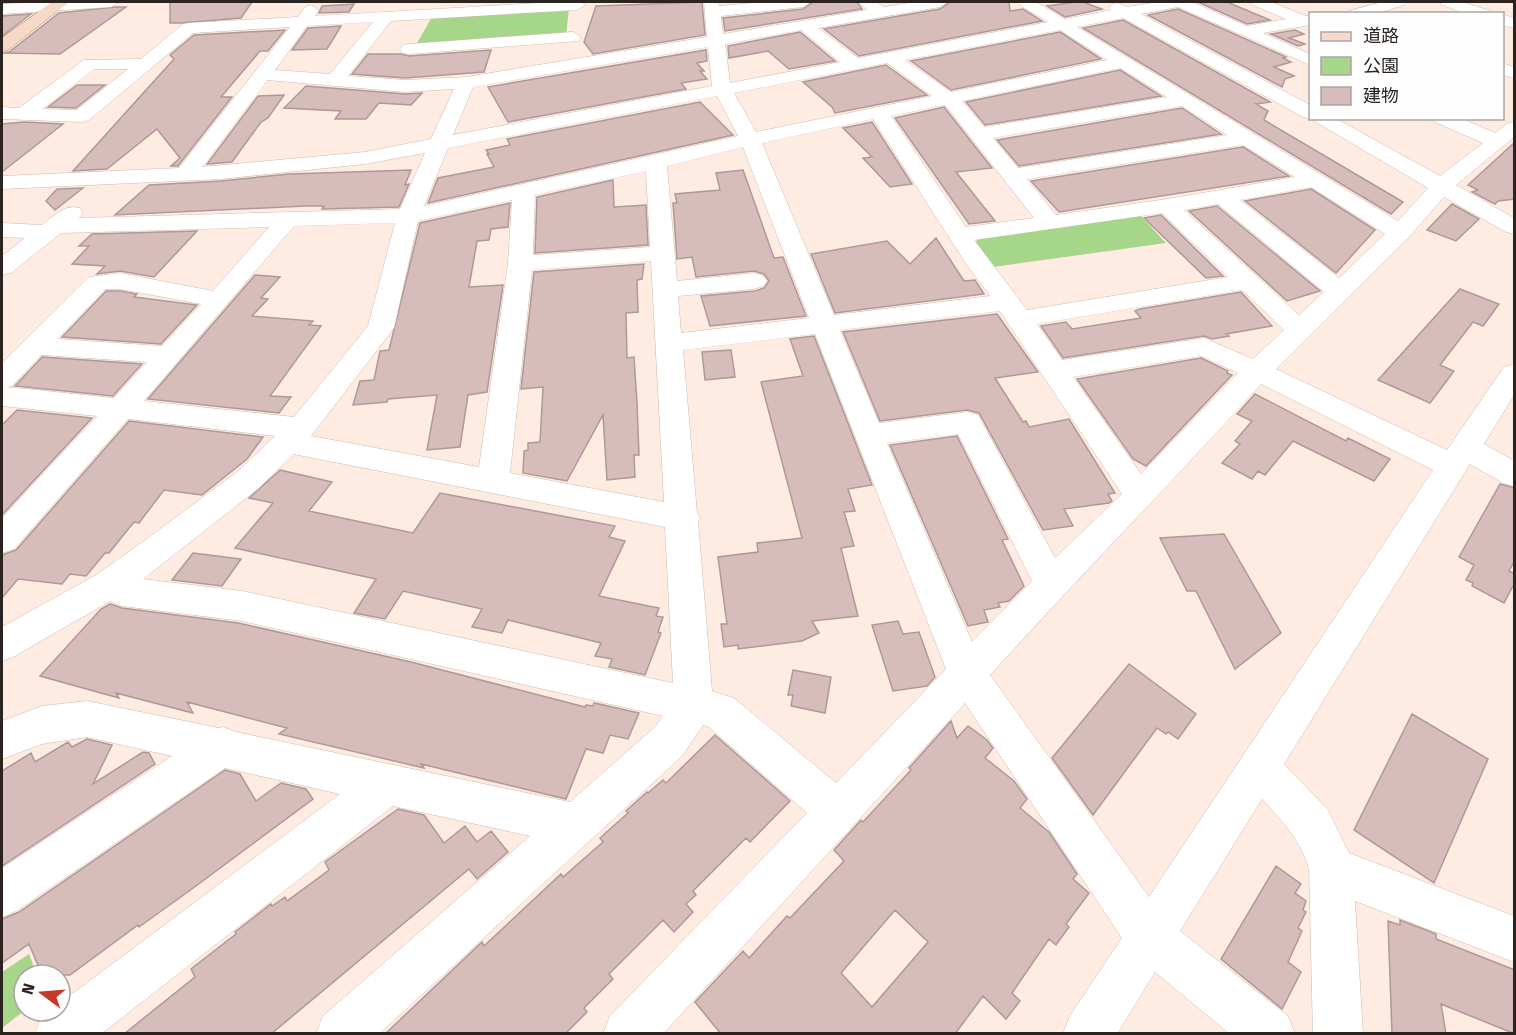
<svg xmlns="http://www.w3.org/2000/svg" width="1516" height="1035" font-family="'Fira Sans','Noto Sans JP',sans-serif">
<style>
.green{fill:#a6d689}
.building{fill:#d6bdbb;stroke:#af9896;stroke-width:1.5;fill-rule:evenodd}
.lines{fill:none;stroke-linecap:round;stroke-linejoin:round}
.minor-casing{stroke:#cfbaaf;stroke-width:1}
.major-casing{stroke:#ab8973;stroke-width:1}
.minor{fill:#fff;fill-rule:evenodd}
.major{fill:#f6d9c6;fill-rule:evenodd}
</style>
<rect width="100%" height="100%" fill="#feece3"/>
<path class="green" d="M569,9L566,35L416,45L432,17Z
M1139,214L1166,243L993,267L976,242L979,237Z
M29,954L37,975H24V1011L2,1028V972Z"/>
<path class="building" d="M170,2H252L241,18L181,23H170Z
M702,2L705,35L593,54L584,42L596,6Z
M813,2H857L862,9L725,31L723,18L803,9Z
M950,2H1009L1010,11L1023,9L1042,21L859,56L824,29L940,9Z
M1076,2H1083L1102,9L1065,17L1047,6Z
M1198,2H1227L1270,20L1247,24Z
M354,4L349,12L319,13L322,6Z
M115,7H126L60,54L3,53L9,52L59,13Z
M1178,9L1286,57L1283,58L1291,62L1274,67L1294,76L1285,79L1282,87L1148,15Z
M31,14L2,36V16Z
M1123,20L1270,102L1256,104L1268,111L1264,120L1403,202L1391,214L1083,28Z
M341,26L327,49L292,50L308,28Z
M285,30L268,51H260L221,97H232L178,166H171L180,158L157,129L107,169L73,171L174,59L170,55L194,35Z
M1295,30L1304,34L1289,38L1305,44L1298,46L1271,34Z
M800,32L835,61L789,69L768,51L729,58L728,46Z
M1060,32L1101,59L951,90L911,61Z
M491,50L484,72L405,78L352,74L368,54H401L409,56Z
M706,50L707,61L697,63L704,71H700L707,79L681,83L686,89L508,122L488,87Z
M886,65L927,95L835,113L832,107L803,82Z
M1120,70L1161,96L985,125L966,102Z
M77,85H105L76,108L48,107Z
M306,86L405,94L422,93L411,105L379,103L366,119H335L341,111L284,108Z
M284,95L268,118L261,122L232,162L207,164L258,96Z
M700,102L733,135L428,203L438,178L494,167L487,154H489L486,150L510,145L507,139Z
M944,107L992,168L956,172L995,221L969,224L895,118Z
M1182,108L1221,134L1019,166L997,140Z
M24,122L63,124L2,172V124Z
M872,122L912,184L890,187L863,158L872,157L843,128Z
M1515,142V199L1498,201L1495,204L1472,192L1478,190L1468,185Z
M1243,147L1289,176L1059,212L1031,181Z
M411,170L405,185L409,184L399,207L322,209L324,206H305L115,215L149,185L221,181L289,174Z
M743,170L774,258L783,257L806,316L710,326L701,296L755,291L764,288L769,281L764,274L754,271L696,277L692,257L677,259L673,203H677L675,194L720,190L716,173Z
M613,180L614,207L646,205L648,245L535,253L537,197Z
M83,188L55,210L46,201L57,189Z
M1311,189L1375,230L1336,273L1245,201Z
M510,203L508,227L491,229L489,240L477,241L469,287L503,285L487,392L468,395L460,447L427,450L437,395L388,399L387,402L353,405L360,381L374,380L380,351L389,350L420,223Z
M1452,204L1479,219L1456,241L1427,230Z
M1217,206L1320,291L1287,301L1189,211Z
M1161,215L1223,276L1206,278L1144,218Z
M197,231L154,277L120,271L97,274L105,266L72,264L89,246H79L92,234Z
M936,238L964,281L975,280L984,294L835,313L811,254L887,241L910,264Z
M644,264L642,279L637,280L638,312L626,313L627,358L634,357L637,402L639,455H634L635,477L607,480L603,415L567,481L523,473L524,451L528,450V443L540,442L543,387L521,389L534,272Z
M255,275L280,277L261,298L268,299L252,316L313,321L309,325L321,326L270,396L291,397L279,413L148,399Z
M1460,289L1499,304L1483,326L1473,322L1440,365L1454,371L1430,403L1378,380Z
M106,291H120L137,294L134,297L197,305L161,344L62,337Z
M1241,292L1272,326L1226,334L1229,336L1212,339L1204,336L1063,358L1041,326L1066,322L1072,329L1141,318L1135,311L1140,309Z
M997,314L1038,372L995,378L1023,422L1026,421L1029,427L1069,419L1115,493L1108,494L1112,501L1109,503L1064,509L1073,526L1043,530L979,413L967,410L880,421L843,332Z
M814,336L872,485L848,489L855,511L844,512L854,546L841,548L858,616L812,621L819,633L802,641L738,649V645L724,647L721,624H727L718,557L758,552L757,543L802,538L761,382L803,376L790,339Z
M731,350L735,377L705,380L702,352Z
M42,357L142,364L113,396L15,386Z
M1201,358L1228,371L1227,373L1232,375L1146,466L1133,459L1077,379Z
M1255,394L1346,441L1348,438L1390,459L1374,481L1293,441L1265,475L1258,471L1252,479L1222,463L1240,444L1235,441L1252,421L1237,414Z
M17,410L92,418L2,515V425Z
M129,421L263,437L247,459L202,495L164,490L139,523L134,522L109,553H105L86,576L70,574L62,584L18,579L2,598V555L16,550Z
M957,436L1008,539L1002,540L1024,586L1009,601L998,603L1000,607L984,610L988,622L968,626L890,445Z
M280,470L332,482L309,511L413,533L440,493L615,526L609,537L625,541L599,596L659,608L656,616L663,617L658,632L661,633L645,675L609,667L612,659L595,656L601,643L508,620L502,633L472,627L482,609L403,591L385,619L354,613L376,579L235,548L273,503L249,498Z
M1500,484L1515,488V560L1509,571L1515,574V582L1504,603L1472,586L1473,583L1466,580L1474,565L1459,557Z
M1224,534L1281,633L1235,669L1196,591H1187L1160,538Z
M193,553L241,559L222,586L172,580Z
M110,604L122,608L238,623L411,662L585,707L586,705L593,706L594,703L639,713L628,739L610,735L603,753L586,749L566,799L421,764L424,768L279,734L287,728L187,702L193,713L116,693L119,698L40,676L101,609Z
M898,621L903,634L919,632L935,677L927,686L893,691L872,625Z
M1129,664L1196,714L1178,739L1168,732L1166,734L1157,728L1093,815L1052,758Z
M793,670L831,677L825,713L791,706L793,695H788Z
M1412,714L1488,759L1434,883L1354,830Z
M951,721L957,738L968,726L987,740L993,748L985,758L1014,781L1027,799L1020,808L1049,832L1077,874L1073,879L1089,893L1066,924L1069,927L1056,945L1049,939L1012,993L1020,1001L1006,1019L983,996L955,1034H721L695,1002L743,951L749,958L787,916L790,918L844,861L834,850L861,820L863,822L911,770L909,768ZM895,910L928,942L872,1007L841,973Z
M715,735L790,801L750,842L746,838L693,891L696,895L686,904L693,912L674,932L663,920L609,974L613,979L584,1008L587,1012L565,1034H385L482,942L484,946L561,874L563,877L603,842L600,838L628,813L626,811L647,792L648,793L663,780L666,783Z
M87,739L112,745L93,784L143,752L149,753L155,764L2,866V771L31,753L35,762L68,742L72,747Z
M225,770L240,774L256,801L281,783L306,789L313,799L196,886L139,927L138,925L70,975H42L29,944L2,963V919L19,912Z
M398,809L424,815L444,843L465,826L477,842L491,831L508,852L477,879L469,869L271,1034H124L195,977L191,969L236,934L235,932L271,904L272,906L285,897L287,901L329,870L325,862Z
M1276,866L1301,884L1295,893L1306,901L1303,910L1306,912L1298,928L1302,931L1288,962L1301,972L1282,1009L1221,959Z
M1400,920L1436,934V939L1515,970V1034L1441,1004L1446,1034H1392L1388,921L1400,925Z"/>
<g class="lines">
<defs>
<path id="minor" d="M45,2H119L111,7L2,14V4Z
M556,2H582L585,5L577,10L391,21L348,76L405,80L466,77L707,37L704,2H718L719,6L764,2H811L803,7L721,16L723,34L867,10L859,2H876L884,7L915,2H948L940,7L818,28L858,58L1048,22L1020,5L1019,2H1036L1065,19L1111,10L1109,8L1111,5L1117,3L1127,7L1158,2H1192L1247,26L1286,19L1253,5L1251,2H1271L1306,16L1310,15V25L1263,33L1310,54V65L1178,7L1141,14L1310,105V118H1335L1440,176L1483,143L1435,122L1433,118H1460L1495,133L1507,124L1514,122V137L1456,185L1514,218V234L1506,232L1444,197L1408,238L1276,369L1447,450L1504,367L1514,364V395L1484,444L1514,461V486L1503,483L1470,464L1284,764L1328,810L1349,853L1514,916V962L1355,901L1363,1034H1313L1309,869C1301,841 1282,820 1262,799L1180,931L1288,1016L1295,1034H1230L1155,972L1117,1034H1063L1070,1016L1122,938L965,703L663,1034H603L610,1016L807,813L709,727L703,725L682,756L379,1034H316L323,1016L530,836L393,806L101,1034H35C41,1018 41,1011 60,1011V1003L340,794L225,768L18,910L2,917V868L172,756L87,737L42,744L2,759V721L42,706L87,701L219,728L223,727L236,732L570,802L654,728L663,716L242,621L122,606L110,601L15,656L2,661V627L96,575L144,541L237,472L275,436L128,419L14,549L2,553V518L97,416L2,406V363L89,277L120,273L213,291L269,227L61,233L11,273L2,275V256L25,238L2,237V223L42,225C55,215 64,204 80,208L83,213L79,218L400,209L425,153L365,164L221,179L2,189V176L179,168L290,27L193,33L89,120L82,122L2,119V107L19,108L84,60L141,59L183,24L189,23L298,17L305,7L311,5L319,10L315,16ZM1123,18L1303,117L1311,119L1428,188L1398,221L1077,27ZM373,22L330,74L275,70L307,26ZM801,30L840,62L730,83L725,44ZM1060,30L1107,60L951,92L905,60ZM708,47L712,86L453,135L473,87ZM887,63L932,96L756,132L734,93ZM1120,68L1167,97L984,127L962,101ZM94,69H128L77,110L42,109ZM267,80L405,92L454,89L431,139L365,152L202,167ZM717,96L738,136L424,206L448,148ZM944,105L947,107L1034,218L966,227L891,116ZM1182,106L1227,135L1018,168L993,138ZM873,119L965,262L990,296L834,315L762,143ZM1243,145L1295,177L1167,199L1056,215L1027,179ZM743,147L809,318L681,333L678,296L754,289L763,286L767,281L763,276L754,273L677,281L667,166ZM646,171L650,247L533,255L535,195ZM1311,187L1385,234L1339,278L1240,200ZM512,200L508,263L479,467L311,436L394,328L418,221ZM1218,204L1324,292L1299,315L1184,210ZM1162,213L1228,277L1027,310L974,240ZM395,223L368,326L294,417L144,401L294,226ZM651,261L664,502L510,473L532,270ZM105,289H120L201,304L162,346L57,339ZM1242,290L1284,330L1253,359L1204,338L1062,360L1037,324ZM1000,311L1122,494L1055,558L978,415L967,412L879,423L840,330ZM815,334L946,669L836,783L734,698L712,691L698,521L700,518L697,513L683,350ZM41,355L147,362L114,398L7,387L12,386ZM1201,356L1238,373L1141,474L1073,377ZM1261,384L1433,470L1149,897L990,675C1079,577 1172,482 1261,384ZM958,434L1032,581L972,642L887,443ZM293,454L665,527L673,683L242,591L143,579L259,488Z
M1382,2H1406L1404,5L1375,14H1347L1349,11Z
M1440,2H1462L1491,11L1493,14H1467L1442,5Z
M1502,14L1514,18V28L1502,25Z
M573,32L581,37L579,41L409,54L403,53L400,49L403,45L409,44Z
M1502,63L1514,67V78L1502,75Z"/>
<path id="major" d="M52,2H69L8,50L2,51V38Z"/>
</defs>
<use href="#minor" class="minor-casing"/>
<use href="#major" class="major-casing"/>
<use href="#minor" class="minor"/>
<use href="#major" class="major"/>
</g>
<rect width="1516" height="1035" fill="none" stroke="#2b231f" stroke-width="6"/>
<rect x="1309" y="12" width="195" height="108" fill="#fdfdfd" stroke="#a9a6a4" stroke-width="1.5"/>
<rect x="1321" y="32" width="30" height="9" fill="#f6d9c6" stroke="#a9a6a4" stroke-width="1.5"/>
<text x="1363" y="42" font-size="18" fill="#2b231f">道路</text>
<rect x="1321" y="57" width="30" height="18" fill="#a6d689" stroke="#a9a6a4" stroke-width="1.5"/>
<text x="1363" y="72" font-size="18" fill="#2b231f">公園</text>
<rect x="1321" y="87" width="30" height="18" fill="#d6bdbb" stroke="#a9a6a4" stroke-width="1.5"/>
<text x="1363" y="102" font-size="18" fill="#2b231f">建物</text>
<g transform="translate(42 993) rotate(286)"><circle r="28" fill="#fdfdfd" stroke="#a9a6a4" stroke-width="1.5"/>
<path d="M0-4.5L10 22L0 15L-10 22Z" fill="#c43729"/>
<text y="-9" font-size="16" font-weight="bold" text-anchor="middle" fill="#2b231f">N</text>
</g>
</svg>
